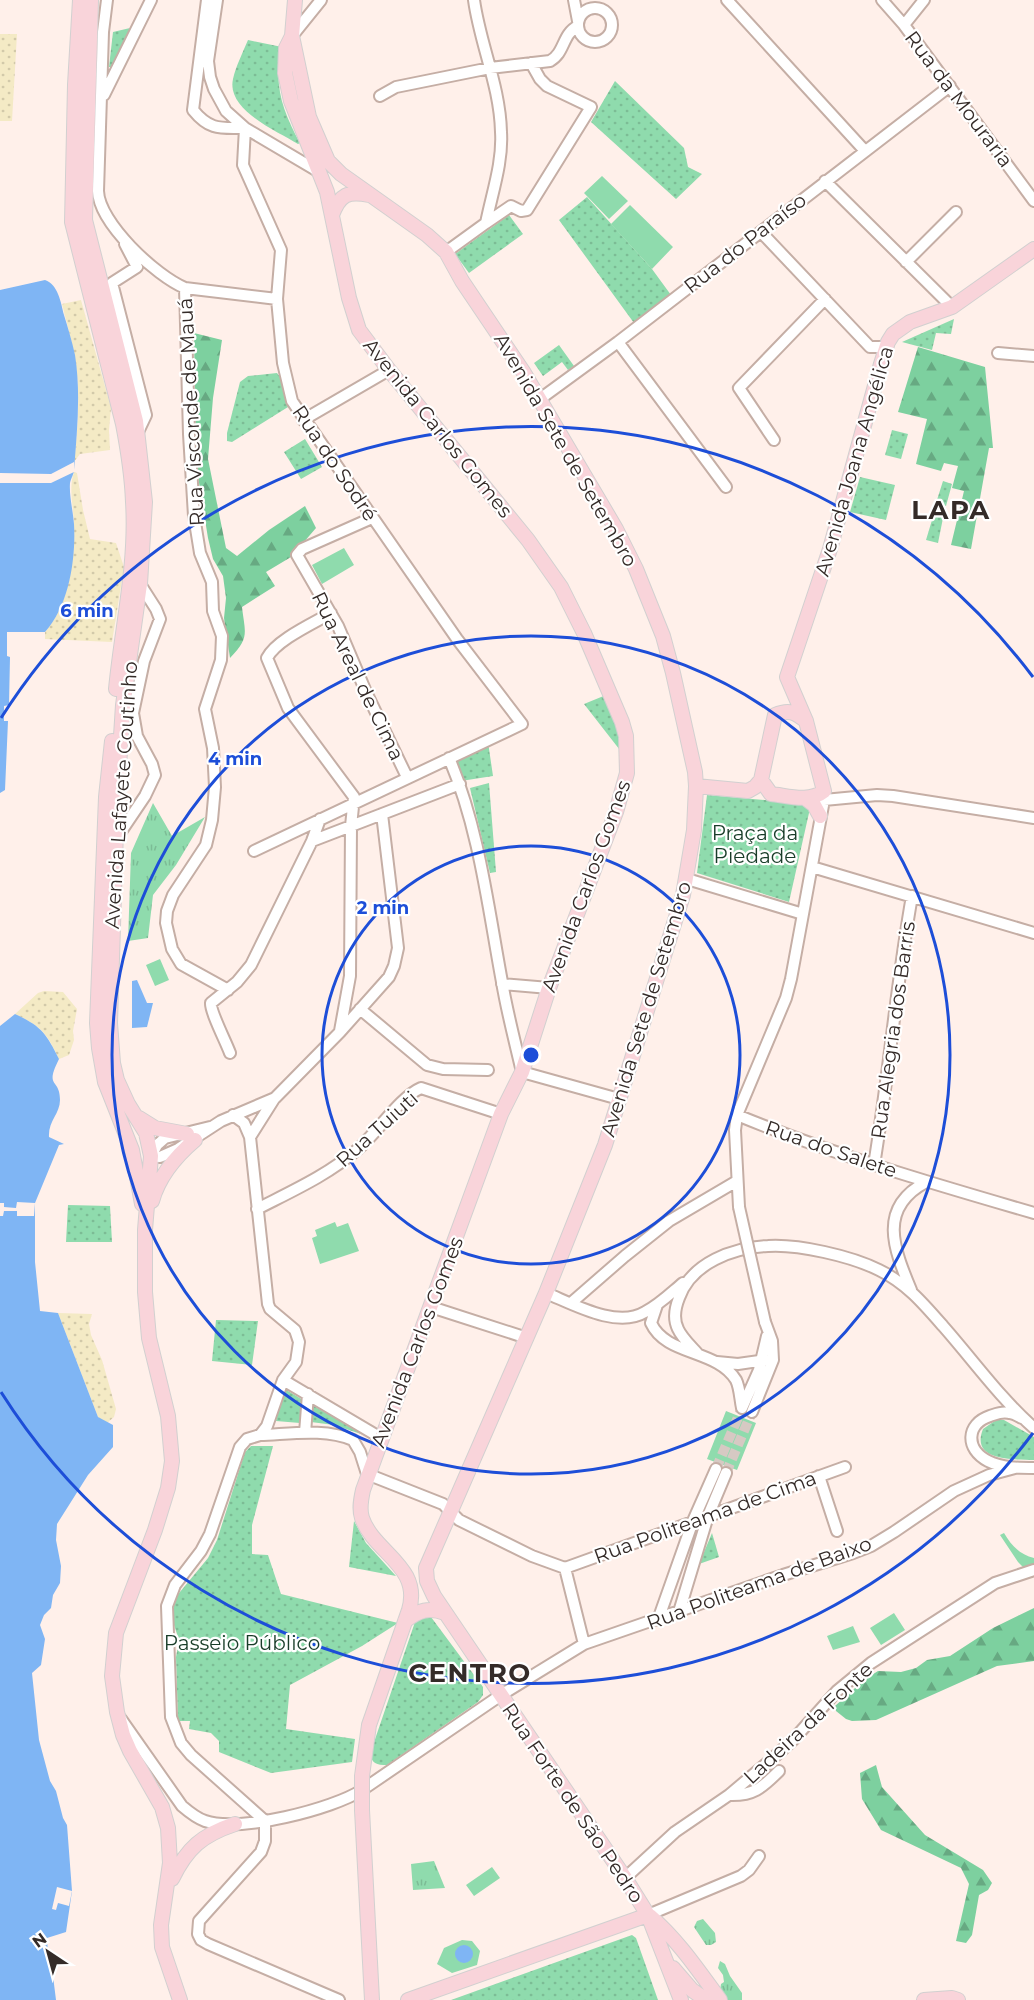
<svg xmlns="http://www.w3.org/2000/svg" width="1034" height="2000" font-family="Montserrat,sans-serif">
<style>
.grass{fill:url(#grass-tufts)}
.forest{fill:url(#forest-firs)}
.sand{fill:url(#sand-dots)}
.park{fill:url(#park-dots)}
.pitch{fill:#8fdbad}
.water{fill:#7fb5f4}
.pier{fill:#fff0ea}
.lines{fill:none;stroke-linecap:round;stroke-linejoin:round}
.minor-tunnel{stroke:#d6c9c3;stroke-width:10;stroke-dasharray:10 5;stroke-linecap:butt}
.minor-casing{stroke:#c5aea5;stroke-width:14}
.major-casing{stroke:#d2d0d0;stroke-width:16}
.minor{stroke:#fff;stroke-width:10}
.major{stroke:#f9d4da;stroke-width:14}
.minor-bridge-casing{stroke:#c5aea5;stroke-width:14;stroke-linecap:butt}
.major-bridge-casing{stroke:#d2d0d0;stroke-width:16;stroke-linecap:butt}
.minor-bridge{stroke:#fff;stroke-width:10}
.major-bridge{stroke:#f9d4da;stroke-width:14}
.ring{fill:none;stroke:#1d4ed8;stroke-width:3}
.labels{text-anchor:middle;stroke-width:4.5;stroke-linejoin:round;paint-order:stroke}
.street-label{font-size:20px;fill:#342b28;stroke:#fff}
.park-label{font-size:20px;fill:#193d29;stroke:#fff}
.district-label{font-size:26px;font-weight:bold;letter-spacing:1.5px;fill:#342b28;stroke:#fff}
.centre{fill:#1d4ed8;stroke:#fff;stroke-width:3}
.ring-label{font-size:18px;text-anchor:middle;font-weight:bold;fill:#1d4ed8;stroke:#fff;stroke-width:4.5;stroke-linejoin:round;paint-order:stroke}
</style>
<defs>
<pattern id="grass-tufts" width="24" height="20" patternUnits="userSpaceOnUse" patternTransform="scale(1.5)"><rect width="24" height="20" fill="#8fdbad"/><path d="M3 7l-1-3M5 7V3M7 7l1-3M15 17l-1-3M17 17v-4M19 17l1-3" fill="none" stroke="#7cbc95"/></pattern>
<pattern id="forest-firs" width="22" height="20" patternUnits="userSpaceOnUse" patternTransform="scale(1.5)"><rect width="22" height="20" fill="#7dd09f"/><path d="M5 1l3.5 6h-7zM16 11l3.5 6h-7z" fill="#67a982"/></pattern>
<pattern id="sand-dots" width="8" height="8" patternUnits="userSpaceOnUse" patternTransform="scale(1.5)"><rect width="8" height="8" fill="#f4eac5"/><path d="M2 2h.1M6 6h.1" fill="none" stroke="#d2c9a9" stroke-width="1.8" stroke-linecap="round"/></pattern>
<pattern id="park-dots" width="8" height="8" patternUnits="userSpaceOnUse" patternTransform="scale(1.5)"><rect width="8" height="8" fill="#8fdbad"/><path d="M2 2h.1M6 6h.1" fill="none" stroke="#7cbc95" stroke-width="1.8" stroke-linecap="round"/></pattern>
</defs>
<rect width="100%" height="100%" fill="#fff0ea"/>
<path class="grass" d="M153,803L172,836L205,817L176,865L153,895L148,938L128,941L131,853Z
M1004,1533C1011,1545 1020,1555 1034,1558V1567H1023L1018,1562L1000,1535Z
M434,1861L445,1888L413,1890L411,1864Z
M703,1919L715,1933L716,1942L711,1945H706L694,1927L697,1921Z
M720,1961L725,1964L730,1976L742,1993V2000H727L720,1991L721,1984L724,1982L723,1975L718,1968Z"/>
<path class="forest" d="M194,333L222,340L213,398L208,459L226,548L237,556L269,530L305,506L316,528L291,557L266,572L275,586L242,607C245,633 250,638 230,658L224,618L226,598L223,576L213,559L208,538L196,464Z
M918,347L985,367L993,448H989L971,549L951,545L964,491L952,488L958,466L944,463L941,471L916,464L927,419L898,412Z
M1034,1608V1661L997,1666L876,1720L852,1721L846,1719L836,1711L835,1706L864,1680L878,1671L901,1672L916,1668L927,1660L950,1656L993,1628Z
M876,1765L882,1787L925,1835L983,1870L992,1883L988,1890L979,1895L972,1935L966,1943L956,1941L969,1884L961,1868L881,1830L862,1799L860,1773Z"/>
<path class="sand" d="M0,34H17L12,121H0Z
M81,300L111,408L109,430L110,450L80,454L74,462C78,427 81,389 74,354C71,337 66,321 62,304Z
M74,472L77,473L83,510L90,539L116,543L124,567L112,642L45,639V632C68,607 75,561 74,527C74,508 68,489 74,472Z
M44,991L63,992L77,1009L73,1031L74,1040L69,1055L59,1059C46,1032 42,1027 15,1014L38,993Z
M58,1313L92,1314L89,1324L91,1335L102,1360L116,1409L114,1417L107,1423L98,1417Z"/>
<path class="park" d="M130,28L114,67H109L113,32Z
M248,40L282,47C273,84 282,110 300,143L298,144C277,131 226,110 233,79C236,66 243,52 248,40Z
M615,81L684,148L688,167L702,174L676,199L591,122Z
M587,197L652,269L671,295L634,323L559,220Z
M509,215L523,234L469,273L455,254Z
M954,319L951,334L936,333L932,350L902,342Z
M559,345L574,366L568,370L562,362L543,376L534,363Z
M277,373L280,377L288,407L232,442L227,441V433L240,382L248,376Z
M892,430L908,434L901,459L885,455Z
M305,439L322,467L301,479L284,452Z
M860,477L895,485L886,520L850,512Z
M943,481L952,484L946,506L936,503Z
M935,510L944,513L938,543L926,540Z
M606,695L622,735L623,754L584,704Z
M488,742L493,776L461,781L452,758Z
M489,783L496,872L490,873L470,788Z
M707,795L811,804L789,902L697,873Z
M68,1205L110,1206L112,1242H66Z
M216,1320L258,1321L252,1365L212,1361Z
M283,1388L303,1400L300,1423L276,1421Z
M312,1405L367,1436L334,1425L311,1422Z
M996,1420H1004L1034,1437V1460C1014,1459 970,1462 983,1429Z
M251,1446H273L252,1525V1554L268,1555L281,1594L398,1623L362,1646L290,1685L286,1729L355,1739L352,1762L271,1773L219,1752V1741L211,1733L189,1729L190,1721H178L176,1657L179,1640L172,1619L175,1598L208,1558L217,1540L245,1452Z
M354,1521L366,1543L396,1576L349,1567Z
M712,1533L719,1557L699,1564Z
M428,1616L431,1617L483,1687V1695L478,1702L387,1765C376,1765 370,1763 371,1751L415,1622L416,1619Z
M632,1935L636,1938L658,2000H451Z"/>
<path class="pitch" d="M602,176L628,201L609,219L584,193Z
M630,205L673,247L652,269L611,224Z
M344,548L354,565L322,584L312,565Z
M160,959L169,980L155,986L146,965Z
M335,1222L337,1227L348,1223L359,1251L320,1264L312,1238L317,1236L315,1230Z
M726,1411L756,1423L737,1470L707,1459Z
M894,1613L905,1630L881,1645L870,1628Z
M853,1626L860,1642L833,1650L827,1636Z
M492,1867L500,1878L474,1896L466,1885Z
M462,1940L472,1941L480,1951L477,1965L452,1973L437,1964L444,1948Z"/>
<path class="water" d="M45,280C58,284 61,303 64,315C68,328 72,341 75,355C81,393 77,432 74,470C74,474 71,478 70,483C69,495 73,511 74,524C76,559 69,606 45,632H7V656L10,657L9,705L4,706V721H8L5,790L0,793V290Z
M137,980L147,1003H153L147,1027L132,1028V981Z
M15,1014C41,1026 46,1033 59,1059C44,1089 60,1077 60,1100C60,1114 48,1121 49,1137L64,1144L59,1145L35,1203V1262L40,1311L58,1313L98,1417L113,1425V1447L88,1475L57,1524L56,1540L61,1566L60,1583L53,1595L51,1608L44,1615L40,1625L45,1639L41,1665L32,1673L39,1740L50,1781L56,1791L63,1818L67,1825L72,1891L66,1932L47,1938L48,1956L57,1954L54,1961L56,1967L53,1976L56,2000H0V1026Z
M455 1954a9 9 0 1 1 18 0a9 9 0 1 1-18 0Z"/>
<path class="pier" d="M74,462V472L51,483H0V473L51,474Z
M17,1202L35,1203L34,1216H17V1211H4L3,1216H0V1203H4V1207L16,1208Z
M57,1887L72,1891L69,1906L58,1903L56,1910L52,1909Z"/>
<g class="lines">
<path class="minor-tunnel" d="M716,1469L742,1408
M726,1473L752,1412"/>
<defs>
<path id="minor" d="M107,0L103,32L98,191C99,223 156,276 185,288L277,299
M207,0L193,110C210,131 221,128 245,128
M217,0L208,61L210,77L214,89L226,111L245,128L321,173
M574,0L578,21
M727,0L865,151
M882,0L904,25L1034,201
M578 25a17 17 0 1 1 34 0a17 17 0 1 1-34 0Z
M904,25L924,0
M292,36L321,0
M104,95L151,0
M380,96L396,87L490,68L550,61C565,53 562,34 578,26
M245,128L243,165L281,250L277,299L283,363L292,401L457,639L522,724L254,851
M825,181L952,307
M486,223L511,206L521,211L527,210L591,107L547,86L540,79L531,63
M761,232L870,347H886
M125,244L137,267L112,283L146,415L137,434
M446,252L486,223C492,193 503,162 501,132C500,86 480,44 474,0
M906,262L956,212
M185,288L189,434L194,516L200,553L212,582L213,611L222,636L221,660L205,709L213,748L215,787L212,820L206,845L173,895L167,911L166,923L172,949L181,964L228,990
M618,342L726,487
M998,353L1034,356
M540,399L618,342L950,86
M303,420L389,370
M774,440L739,388L825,299
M372,518L302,549L297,555L338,626L366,692L407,777
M331,613C314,623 276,640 267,658L288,708L354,797L351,826L350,976L340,1031
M449,758C479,828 488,907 502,982C507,1012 515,1042 522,1072L619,1099
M824,800L877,795L893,796L1034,818
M116,839L145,796L155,775L152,764L137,736L133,713L144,661L160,619L156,609L140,584
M312,841L460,784
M812,867L1034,933
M687,879L803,914
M502,984L549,988
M360,1009L427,1065L443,1069L488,1070
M230,1053C226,1042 210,1011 211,1003L237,982L251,965L312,841L320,819
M233,1115L244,1123L250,1137L268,1304L270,1309L295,1330L299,1342L296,1362L283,1380L267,1426L260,1435C290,1434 325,1428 353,1440L360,1452L367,1474L443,1504L459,1520L532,1556L565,1568
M737,1115C834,1155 934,1184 1034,1213
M210,1127L165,1138L157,1145L151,1156L160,1157L178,1149L221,1121L275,1098L340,1032L389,977L394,966L398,948L382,814
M250,1137L274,1099
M874,1165C889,1075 896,985 912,896
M739,1207L735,1130L737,1115L786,998L791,979L824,800V791
M257,1209C292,1191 328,1175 358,1149C377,1133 400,1097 421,1088L501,1114
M911,1290C894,1249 877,1208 926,1182
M546,1293C573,1304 617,1329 645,1312C659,1305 671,1293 683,1283
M571,1303L625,1256L669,1221L737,1181
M657,1305L651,1323C666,1356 717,1349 736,1380C740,1388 740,1399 742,1408
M431,1307L527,1338
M698,1354C691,1346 682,1338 678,1329C673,1319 675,1308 679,1298C691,1263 734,1247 768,1246C798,1244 851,1256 879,1270C906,1283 923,1303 943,1326C973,1360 1000,1398 1034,1428
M717,1362L738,1364L766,1360
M283,1380L381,1438
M742,1408L759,1370L767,1336
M752,1412L773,1360L772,1341L765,1322
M1022,1418C1018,1416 1013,1413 1009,1413C1002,1411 996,1414 990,1416C966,1424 965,1449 988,1461C1002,1468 1018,1468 1034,1468
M305,1433L308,1394
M260,1435L247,1439L240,1447L210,1534L201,1551L175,1585L167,1606L171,1717L181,1743L191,1755L265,1821
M819,1476L837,1531
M565,1568L845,1467
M565,1568L584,1644
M679,1612L708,1516L726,1473
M658,1620L693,1521L716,1469
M121,1719L182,1806C189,1812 196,1818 205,1821C239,1833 333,1809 362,1790L501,1695L584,1644L783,1575L853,1553L871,1546L894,1532L954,1491L989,1475L1015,1468
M729,1795C753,1796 762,1788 779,1771
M265,1821V1841L261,1852L199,1921L198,1934L201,1940L208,1944L339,2000
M625,1878L675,1832L729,1795L772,1759L793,1740L837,1691L871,1663L995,1583L1034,1570
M648,1915L741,1876L749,1870L759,1856"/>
<path id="major" d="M80,0L75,85L72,222L123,424C128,450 132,476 133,502C137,564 122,627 116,689
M91,0L85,220L136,421L145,502L140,584L123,705L117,798L110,1023L113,1063L117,1080L128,1104L146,1133L151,1156L145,1230V1292L149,1338L168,1416L172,1461L168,1488L155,1530L116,1633L112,1676L117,1712L123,1735L130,1751L162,1807L168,1828L170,1863L161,1925L162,1947L180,2000
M295,0L292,36L286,48L285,73L291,101L327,192L349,298L359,330L389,370L528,540L561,587L584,633L622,722L626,736L627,773L616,812L549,988L522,1072L501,1114L363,1490C361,1499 359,1509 362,1518C374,1553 422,1566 409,1610L369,1725L362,1776
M292,36L309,117L328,161L341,174L427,235L446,252L462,281L524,373L616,529L636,569L663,636L673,673L695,772L696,786L694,830L683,895L605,1145L546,1293L426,1568L427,1581L434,1596L625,1878L648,1915L681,2000
M332,215C340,194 348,191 369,195
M112,741L106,797L97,1023L99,1048L105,1082L132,1150L142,1204
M761,780L771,794C789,796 809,803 824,791L806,721L787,677L830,549L881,364L888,342L893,334L910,322L952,307L1034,249
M696,786L748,791L755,787L761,780L775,715C789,709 795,712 806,721
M805,798L814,805L820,816
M139,1118L155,1128L187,1134
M152,1201C159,1176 175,1157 195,1140
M405,1621C419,1610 429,1607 445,1613
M362,1810L372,2000
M172,1879C187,1848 202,1835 235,1824
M650,1916C678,1940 698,1970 720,2000
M673,1968L692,1990L706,2000
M408,2000L648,1915
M924,2000L952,1998L958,2000"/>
</defs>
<use href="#minor" class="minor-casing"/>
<use href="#major" class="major-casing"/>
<use href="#minor" class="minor"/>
<use href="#major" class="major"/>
<defs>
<path id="minor-bridge" d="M739,1207L765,1322"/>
<path id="major-bridge" d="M362,1776V1810"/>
</defs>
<use href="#minor-bridge" class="minor-bridge-casing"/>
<use href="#major-bridge" class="major-bridge-casing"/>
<use href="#minor-bridge" class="minor-bridge"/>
<use href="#major-bridge" class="major-bridge"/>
</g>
<g class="ring">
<circle cx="531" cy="1055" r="209"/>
<circle cx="531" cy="1055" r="419"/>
<path d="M1033 1433A628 628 0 0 1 1 1392M1 718A628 628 0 0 1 1033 677"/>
</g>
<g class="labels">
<g class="street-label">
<text transform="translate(959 99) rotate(53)" y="7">Rua da Mouraria</text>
<text transform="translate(745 243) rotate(-38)" y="7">Rua do Paraíso</text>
<text transform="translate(191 412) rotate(-93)" y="7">Rua Visconde de Mauá</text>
<text transform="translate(438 428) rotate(51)" y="7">Avenida Carlos Gomes</text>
<text transform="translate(566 450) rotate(60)" y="7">Avenida Sete de Setembro</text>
<text transform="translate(854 461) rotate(-74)" y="7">Avenida Joana Angélica</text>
<text transform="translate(335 463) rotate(56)" y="7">Rua do Sodré</text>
<text transform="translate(358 676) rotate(64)" y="7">Rua Areal de Cima</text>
<text transform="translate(121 795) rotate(-86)" y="7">Avenida Lafayete Coutinho</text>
<text transform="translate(586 886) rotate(-70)" y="7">Avenida Carlos Gomes</text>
<text transform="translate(646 1009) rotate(-73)" y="7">Avenida Sete de Setembro</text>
<text transform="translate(893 1030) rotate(-82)" y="7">Rua Alegria dos Barris</text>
<text transform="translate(377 1129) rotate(-42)" y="7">Rua Tuiuti</text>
<text transform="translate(831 1149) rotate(19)" y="7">Rua do Salete</text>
<text transform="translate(417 1342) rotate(-69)" y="7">Avenida Carlos Gomes</text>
<text transform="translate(705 1517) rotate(-20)" y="7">Rua Politeama de Cima</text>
<text transform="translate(759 1583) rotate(-20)" y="7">Rua Politeama de Baixo</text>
<text transform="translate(808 1723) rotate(-43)" y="7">Ladeira da Fonte</text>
<text transform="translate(573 1803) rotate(56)" y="7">Rua Forte de São Pedro</text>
</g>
<g class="park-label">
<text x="755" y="840">Praça da<tspan x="755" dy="23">Piedade</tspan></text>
<text x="242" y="1650">Passeio Público</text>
</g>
<g class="district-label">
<text x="951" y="519">LAPA</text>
<text x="470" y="1682">CENTRO</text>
</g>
</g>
<circle cx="531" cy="1055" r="9" class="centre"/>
<g class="ring-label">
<text x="87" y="617">6 min</text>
<text x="235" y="765">4 min</text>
<text x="383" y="914">2 min</text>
</g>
<g transform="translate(48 1952) rotate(324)" stroke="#ffffff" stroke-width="4.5" paint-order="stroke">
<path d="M0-4.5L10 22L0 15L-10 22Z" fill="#342b28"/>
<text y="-9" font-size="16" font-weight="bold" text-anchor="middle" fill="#342b28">N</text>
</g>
</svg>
